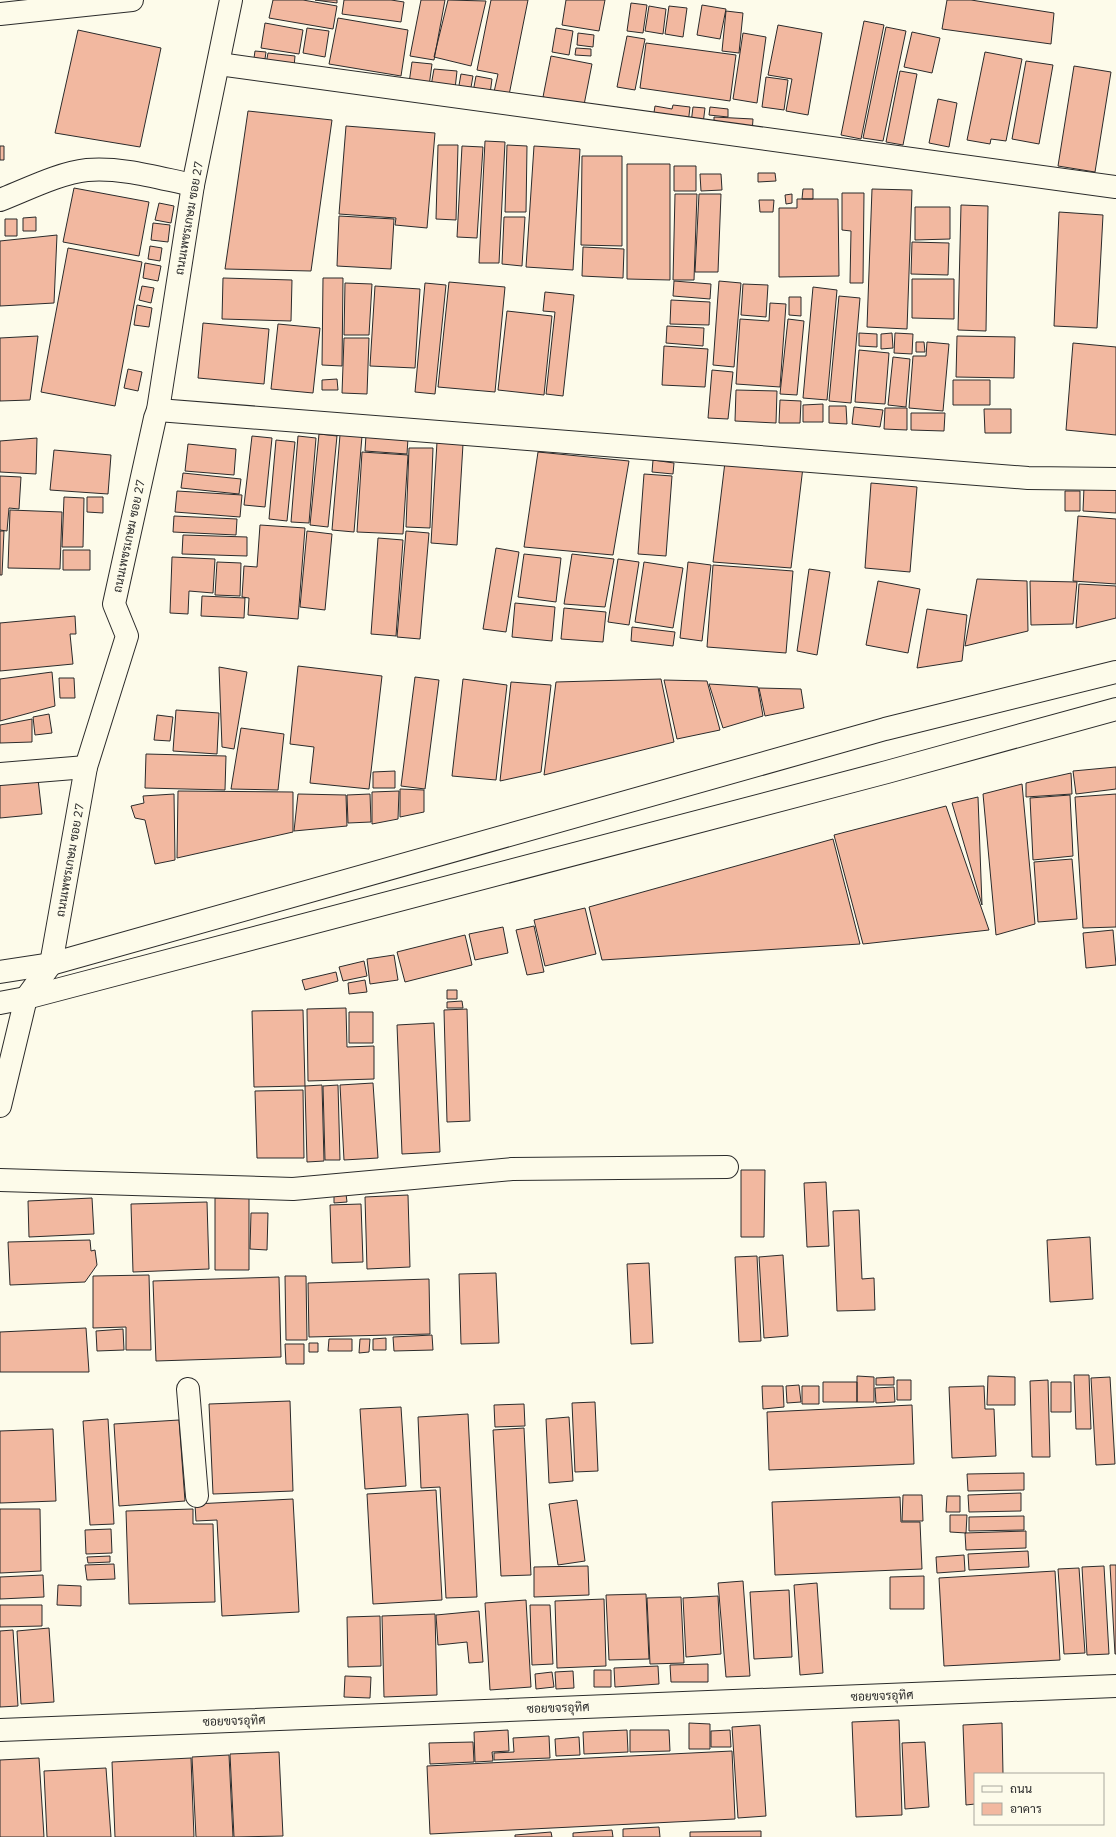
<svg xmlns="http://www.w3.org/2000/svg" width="1116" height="1837" font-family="'IBM Plex Sans',Sarabun,sans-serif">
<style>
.building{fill:#f2b8a0;stroke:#2b2b2b}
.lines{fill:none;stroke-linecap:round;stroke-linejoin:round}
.minor-casing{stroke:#2b2b2b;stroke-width:24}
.tertiary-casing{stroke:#2b2b2b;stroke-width:24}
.secondary-casing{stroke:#2b2b2b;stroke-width:24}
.minor{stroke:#fdfbea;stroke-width:22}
.tertiary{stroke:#fdfbea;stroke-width:22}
.secondary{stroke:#fdfbea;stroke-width:22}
.labels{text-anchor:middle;stroke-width:3;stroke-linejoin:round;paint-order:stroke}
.street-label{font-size:12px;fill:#2b2b2b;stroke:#fdfbea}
</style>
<rect width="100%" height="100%" fill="#fdfbea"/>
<path class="building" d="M273,0H303L337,6L333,29L269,18Z
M315,0H337V3Z
M344,0H391L404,2L401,22L342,14Z
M421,0H445L434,60L410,56Z
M448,0L486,1L471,66L434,57Z
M491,0H528L509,95L494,92L498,74L477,70Z
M566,0H605L599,31L562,25Z
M947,0H971L1054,13L1051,44L942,29Z
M631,3L647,5L643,33L627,31Z
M702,5L726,9L720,39L697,35Z
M649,6L666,9L663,34L645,31Z
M669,6L687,8L683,37L665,34Z
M726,11L743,13L739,53L722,51Z
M338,18L408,30L401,76L329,64Z
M864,21L884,25L861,139L841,135Z
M265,23L303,30L299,54L261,48Z
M778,25L822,33L808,115L786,111L792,79L768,75Z
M886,27L906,31L883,141L863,138Z
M307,28L329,31L325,57L303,53Z
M556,28L573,31L569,55L552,52Z
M78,30L161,48L140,147L55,133Z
M912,32L940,38L932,73L904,67Z
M578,33L594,35L593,47L577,45Z
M743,33L766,37L757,103L733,99Z
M627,36L645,39L635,90L617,87Z
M646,43L736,55L730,101L640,88Z
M576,48L591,49V56L575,55Z
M255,51L266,52L265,59L254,58Z
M985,52L1022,59L1006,141L991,139L990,144L967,140Z
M268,53L295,56L294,67L266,64Z
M551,56L592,64L584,105L543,97Z
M1026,61L1053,65L1039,144L1012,139Z
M412,62L432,64L429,86L409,83Z
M1074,66L1111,72L1095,172L1058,166Z
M434,69L457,71L455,89L431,86Z
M900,71L917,74L903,145L886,142Z
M461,74L473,76L470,93L458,91Z
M476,76L492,79L490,94L473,92Z
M766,77L788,80L784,110L762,107Z
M938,99L957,103L949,147L929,143Z
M673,105L690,107L688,124L653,119L655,106L672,109Z
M693,107L705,108L703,124L691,123Z
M710,107L728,109V117L709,115Z
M248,111L332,120L311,271L225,269Z
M714,117L753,119L752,133L714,131Z
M346,126L435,133L427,228L395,225L396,218L339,214Z
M485,141L505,142L499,263H479Z
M438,145H458L456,220L436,219Z
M507,145L527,146L526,212H505Z
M0,146H4V160H0Z
M462,146L483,147L477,238L457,237Z
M534,146L580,149L573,270L526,267Z
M582,156H622V246L581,245Z
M627,164H670V280L627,279Z
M674,166H696V191H674Z
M758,173H775L776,181L758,182Z
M700,174H721L722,190L701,191Z
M74,188L149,202L139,256L63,242Z
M803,189H813V199H802Z
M872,189L912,190L907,329L867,327Z
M842,193H864L863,283H850L851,231L842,230Z
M675,194H697L694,280H673Z
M699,194H721L718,272H695Z
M792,194V203L786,204L785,195Z
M797,199H838L839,276L779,277V208H797Z
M759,200H774L773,212H760Z
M159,203L174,206L171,223L155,220Z
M961,205L988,206L986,331L958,330Z
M915,207H950V239L915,240Z
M1059,212L1103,215L1097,328L1054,326Z
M339,216L394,219L391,269L337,266Z
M36,217V231H23V218Z
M504,217H525L522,266L502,264Z
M5,219H17V236H5Z
M153,223L170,225L168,242L151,240Z
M57,235L54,303L0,306V241Z
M912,242L949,243L948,275L911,274Z
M150,246L162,248L160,261L148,259Z
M583,247L624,249L623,278L582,276Z
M68,248L142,262L115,406L41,392Z
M145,263L161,266L158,281L143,278Z
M223,278L292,280L291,321L222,319Z
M323,278H343L342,366L322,365Z
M912,279H954V319L912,318Z
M674,281L711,284L710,299L673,296Z
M719,281L741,283L734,367L713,365Z
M449,282L505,287L495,392L438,387Z
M345,283L372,284L369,335H344Z
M425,283L446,285L435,394L415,392Z
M743,284L768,285L766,317L741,315Z
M142,286L154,288L151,303L139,300Z
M375,286L420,289L415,368L370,366Z
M813,287L837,290L827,400L803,398Z
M545,292L574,295L563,396L546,394L555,312L543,311Z
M839,296L860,298L851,403L829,401Z
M789,297H801V316L789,315Z
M671,300L710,302L709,325L670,324Z
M770,303L786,304L780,387L736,384L740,319L769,321Z
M137,305L152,308L149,327L134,325Z
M507,311L552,316L544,395L498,390Z
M788,319L804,321L797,395L780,394Z
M203,323L269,329L264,384L198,378Z
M278,324L320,328L313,393L271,389Z
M667,326L704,328L703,346L666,343Z
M859,333L877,334V347L859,346Z
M892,333L893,348L881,349V334Z
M895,333L913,334L912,354L894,353Z
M38,336L30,400L0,401V338Z
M957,336L1015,337L1014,378L956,377Z
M344,338H369L367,394L342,393Z
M916,342H924L925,352H916Z
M927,342L949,344L943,411L909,408L913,356H926Z
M1073,343L1116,347V435L1066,430Z
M664,346L708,349L705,387L662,385Z
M859,350L889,353L885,404L855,402Z
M893,357L910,359L906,407L888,405Z
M128,369L142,372L138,391L124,388Z
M712,370L733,372L728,419L708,418Z
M337,379L338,390H322V380Z
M953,380H990V405H953Z
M736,390L777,391L776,423L735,421Z
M780,400L801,401L800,423H779Z
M823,404V422H803V405Z
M829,406H846L847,424L829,423Z
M854,407L883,410L880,427L852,424Z
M885,408H907V430L884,429Z
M984,409H1011V433H985Z
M911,413H945L944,431L911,430Z
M319,434L337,436L328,527L310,525Z
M340,435L362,436L354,532L332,530Z
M366,435L408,438L407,454L365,451Z
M252,436L272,438L265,507L244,505Z
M298,436L316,438L309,523L291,522Z
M37,438L36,474L0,472V441Z
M276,440L295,442L287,521L269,519Z
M437,442L463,444L457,545L431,543Z
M188,444L236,449L234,475L185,471Z
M409,448H433L430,528L406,527Z
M54,450L111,455L108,494L50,490Z
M362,452L408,455L403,534L357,532Z
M538,452L629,461L613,555L524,547Z
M653,460L674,463L673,474L652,472Z
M725,462L803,467L791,568L713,562Z
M183,473L241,479L239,494L181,488Z
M644,474L672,476L666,556L638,554Z
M0,476L21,477L19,509L9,508L7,531L0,530Z
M871,483L917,487L910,572L865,568Z
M1084,487L1116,489V513L1083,511Z
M177,491L242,495L240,517L175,512Z
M1065,491H1080V511H1065Z
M64,497L84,498L83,547H62Z
M87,497H103V513L87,512Z
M10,510L62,512L60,569L8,568Z
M174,516L237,519L236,535L173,532Z
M1078,516L1116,519V584L1073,581Z
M260,525L305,528L298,619L248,615L249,598L242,597L244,566L257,567Z
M0,531H4L2,575H0Z
M307,531L332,534L325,610L300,607Z
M406,531L429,533L420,639L397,637Z
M183,535L247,537V556L182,554Z
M378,538L403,540L396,636L371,634Z
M496,548L519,552L506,632L483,629Z
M63,550H90V570H63Z
M524,554L561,558L556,602L518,597Z
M572,554L614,559L605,607L564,604Z
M172,557L215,559L213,593L189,591L188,614L170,613Z
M618,559L639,562L629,625L608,622Z
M217,562L241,563L240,596L215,595Z
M644,562L683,568L673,628L635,622Z
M688,562L711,565L702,641L680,638Z
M713,565L793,571L786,653L707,647Z
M809,569L830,572L817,655L797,651Z
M977,579L1027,581L1028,631L965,646Z
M878,581L920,589L908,653L866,645Z
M1030,581L1077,582L1073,624L1031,625Z
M1079,584L1116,586V618L1076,628Z
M202,596L245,598L244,618L201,616Z
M515,603L555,607L552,641L512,637Z
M564,608L606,612L603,642L561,639Z
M927,609L967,615L962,661L917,668Z
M75,616L76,634H70L73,664L0,671V623Z
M632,627L675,632L673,646L631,641Z
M298,666L382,676L369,789L310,783L314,747L290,744Z
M219,667L247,672L234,749L222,747Z
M52,672L55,706L0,721V679Z
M415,677L439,680L425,789L401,786Z
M59,678H74L75,698H60Z
M463,679L507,685L496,780L452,776Z
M661,679L674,742L544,775L556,682Z
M664,680L707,681L720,730L677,739Z
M511,682L551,685L541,772L500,781Z
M709,684L758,687L763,716L723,728Z
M759,688L801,689L804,708L765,716Z
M176,710L219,713L217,754L173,751Z
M49,714L52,733L35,735L33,717Z
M157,715L173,717L170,741L154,740Z
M32,719V742L0,743V725Z
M241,728L284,734L278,790L231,789Z
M146,754L226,756L225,790L145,788Z
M1116,767V789L1076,794L1073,771Z
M395,771V788H373V772Z
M1071,773L1072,794L1026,797V783Z
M38,779L42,814L0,818V782Z
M1022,784L1035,924L996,935L983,794Z
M400,789L424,790V812L400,817Z
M178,791L293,792V832L177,858Z
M399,791L398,819L372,824V792Z
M174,794L175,860L155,864L145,820L135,818L131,806L144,803L143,796Z
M298,794L346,795L347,826L294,831Z
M370,794L371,822L348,823L347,795Z
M1116,794V927L1083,928L1075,797Z
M1070,795L1073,856L1033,860L1030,798Z
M978,797L982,905L952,803Z
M946,806L989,930L863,944L834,835Z
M833,839L860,944L602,960L589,907Z
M1072,859L1077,919L1038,922L1034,862Z
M585,908L596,954L545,966L534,920Z
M534,926L544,972L527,975L516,930Z
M503,927L508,953L475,960L469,934Z
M1113,930L1116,965L1086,968L1083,933Z
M465,935L472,965L405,982L397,952Z
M394,955L398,980L370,984L367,959Z
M364,961L367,976L343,981L339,967Z
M336,972L338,981L305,990L302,980Z
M365,980L367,992L349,994L348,983Z
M447,990H457V999H447Z
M462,1001L463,1008H447V1002Z
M346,1008L347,1047L374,1046V1079L308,1081L307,1009Z
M467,1009L470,1121L447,1122L444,1010Z
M303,1010L305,1086L254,1087L252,1011Z
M349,1012H373V1043H349Z
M434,1023L440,1152L402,1154L397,1025Z
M373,1083L378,1158L344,1160L340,1085Z
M322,1085L324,1161L307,1162L305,1086Z
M338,1085L340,1160H325L323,1086Z
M303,1090L304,1158H257L255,1091Z
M741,1170H765L764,1237H741Z
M826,1182L829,1246L807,1247L804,1183Z
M346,1194L347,1202L334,1203V1195Z
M408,1195L410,1267L367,1269L365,1197Z
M92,1198L94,1234L29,1237L28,1201Z
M215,1198H249V1270H215Z
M207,1202L209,1269L133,1272L131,1204Z
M361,1204L363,1262L332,1263L330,1205Z
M859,1210L862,1279L874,1278L875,1310L837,1311L833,1211Z
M251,1213H268L267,1250L250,1249Z
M1090,1237L1093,1299L1050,1302L1047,1240Z
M90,1240L91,1251L95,1250L97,1265L85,1282L10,1285L8,1242Z
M783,1255L788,1336L764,1338L759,1257Z
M757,1256L761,1341L739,1342L735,1257Z
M649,1263L653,1343L631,1344L627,1264Z
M496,1273L499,1343L461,1344L459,1274Z
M149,1275L151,1350H126V1327L93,1328V1276Z
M285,1276H306L307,1340H286Z
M279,1277L281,1357L156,1361L153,1281Z
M429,1279L430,1334L309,1337L308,1283Z
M86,1328L89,1372H0V1332Z
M123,1329L124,1350L97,1351L96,1331Z
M432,1335L433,1350L394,1351L393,1337Z
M386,1338V1350H373V1339Z
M329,1339H352V1351H328Z
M360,1339H370L369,1352L359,1353Z
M309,1343H318V1352H309Z
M285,1344H304V1364H286Z
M1074,1375H1089L1091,1429H1076Z
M857,1376L874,1377V1402H857Z
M988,1376L1015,1377V1405H987Z
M894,1377V1385H876V1378Z
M1110,1377L1115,1464L1096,1465L1091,1378Z
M897,1380H911V1400H897Z
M1048,1380L1050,1457H1032L1030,1381Z
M823,1382H857V1402H823Z
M1051,1382H1071V1412H1051Z
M799,1385L801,1402L787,1403L786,1386Z
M762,1386H783L784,1407L763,1409Z
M802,1386H819V1404H802Z
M984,1386L985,1409H994L996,1456L952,1458L949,1387Z
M894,1387L895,1402L876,1403L875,1388Z
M290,1401L293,1491L213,1494L209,1404Z
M595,1402L598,1471L575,1472L572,1403Z
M524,1404L525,1426L495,1427L494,1405Z
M912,1405L914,1464L769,1470L767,1412Z
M401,1407L406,1486L365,1489L360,1409Z
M468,1414L477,1597L446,1598L440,1487L421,1488L418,1417Z
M569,1417L573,1481L549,1483L546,1419Z
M108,1419L114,1524L90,1525L83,1421Z
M179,1420L185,1501L119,1506L114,1424Z
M524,1428L531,1575L501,1576L493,1430Z
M53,1429L56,1501L0,1503V1431Z
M1024,1473V1490L968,1491L967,1474Z
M436,1490L442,1600L373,1604L367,1494Z
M1021,1493V1511L969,1512L968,1495Z
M903,1495H922L923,1521H902Z
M947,1496H960V1512H946Z
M900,1497L901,1522H920L922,1569L775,1575L772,1502Z
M293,1499L299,1612L222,1616L217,1520L196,1521L195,1504Z
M577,1500L585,1561L558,1565L549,1504Z
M0,1509H40L41,1571L0,1573Z
M193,1509V1524H213L215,1602L129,1604L126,1511Z
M950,1515H967L966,1533L950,1532Z
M1024,1516V1530L969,1531V1517Z
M111,1529L112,1553L86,1554L85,1530Z
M1026,1531V1548L966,1550L965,1533Z
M1028,1551L1029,1567L969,1570L968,1554Z
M964,1555L965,1571L937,1573L936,1557Z
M110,1556V1562L88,1563L87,1557Z
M114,1564L115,1579L87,1580L85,1565Z
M1110,1565H1116V1654H1115Z
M588,1566L589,1595L534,1597V1567Z
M1104,1566L1109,1654L1087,1655L1082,1567Z
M1079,1568L1085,1653L1064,1654L1058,1569Z
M1055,1571L1060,1660L944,1666L939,1578Z
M43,1575L44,1597L0,1599V1577Z
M924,1576V1609H890V1577Z
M743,1581L750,1676L726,1677L718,1583Z
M817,1583L823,1673L800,1675L794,1585Z
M58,1585L81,1586V1606L57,1605Z
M789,1590L792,1657L754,1659L750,1592Z
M646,1594L649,1659L609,1660L606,1595Z
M718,1596L721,1654L686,1657L683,1598Z
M681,1597L684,1663L650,1664L647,1598Z
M604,1599L606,1666L557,1668L555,1601Z
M526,1600L531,1687L490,1690L485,1603Z
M0,1605H42V1626L0,1627Z
M530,1605H550L553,1664L532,1665Z
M479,1611L483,1662L469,1663L467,1642L438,1645L436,1615Z
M435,1614L437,1695L384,1697L382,1616Z
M380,1616L381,1666L348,1667L347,1617Z
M49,1628L54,1702L21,1704L17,1631Z
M13,1630L18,1706L0,1707V1631Z
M708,1664V1682H671L670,1665Z
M658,1666L659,1684L615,1687L614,1668Z
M594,1670H611V1687H594Z
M573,1671L574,1688L556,1689L555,1672Z
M552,1672L554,1687L536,1689L535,1674Z
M345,1676L371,1677L370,1698L344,1697Z
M899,1720L902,1815L856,1817L852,1722Z
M689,1723L710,1724V1749H689Z
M1002,1723L1003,1774H975V1804L966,1805L963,1725Z
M760,1725L766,1816L738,1818L732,1727Z
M508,1730L509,1751L492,1752L493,1761L475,1762L474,1732Z
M627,1730L628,1752L584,1754L583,1732Z
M630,1730H669L670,1751L630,1752Z
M730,1730L731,1747H711V1731Z
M549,1736L550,1758L494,1760V1753L514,1752L513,1738Z
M579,1737L580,1755L556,1756L555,1739Z
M473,1742L474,1762L430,1764L429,1743Z
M925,1742L929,1807L905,1809L902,1743Z
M732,1751L735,1819L430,1834L427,1766Z
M279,1752L283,1836L234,1837L230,1754Z
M229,1755L233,1837H196L192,1757Z
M39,1758L44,1837H0V1760Z
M191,1758L194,1837H115L112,1762Z
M106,1768L111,1837H47L44,1771Z
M659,1827L660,1837H623V1829Z
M612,1830L613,1837H573V1833Z
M761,1831V1837H690V1832Z
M551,1832L552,1837H515V1835Z"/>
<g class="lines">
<defs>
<path id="minor" d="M0,14L132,0
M219,64L1116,187
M0,200C26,190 59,173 87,170C122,167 158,178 193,185
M158,410L1028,478L1116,479
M0,774L86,767
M0,1180L293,1189L512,1169L727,1167
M188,1389L197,1496
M0,1730L1116,1686"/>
<path id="tertiary" d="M0,1106L26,998L51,964L86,767L127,636L114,604L155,418L158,410L193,185L231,0"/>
<path id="secondary" d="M0,972L51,964L885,729L1116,672
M0,1003L26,998L887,772L1116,709"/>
</defs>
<use href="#minor" class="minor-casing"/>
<use href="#tertiary" class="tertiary-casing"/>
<use href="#secondary" class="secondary-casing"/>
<use href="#minor" class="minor"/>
<use href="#tertiary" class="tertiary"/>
<use href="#secondary" class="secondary"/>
</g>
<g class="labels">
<g class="street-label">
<text transform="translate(189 218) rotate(-80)" y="4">ถนนเพชรเกษม ซอย 27</text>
<text transform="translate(129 536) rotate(-78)" y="4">ถนนเพชรเกษม ซอย 27</text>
<text transform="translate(70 860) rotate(-80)" y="4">ถนนเพชรเกษม ซอย 27</text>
<text transform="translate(882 1696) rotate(-2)" y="4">ซอยขจรอุทิศ</text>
<text transform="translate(558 1708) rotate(-2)" y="4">ซอยขจรอุทิศ</text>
<text transform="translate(234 1721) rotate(-2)" y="4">ซอยขจรอุทิศ</text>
</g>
</g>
<rect x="974" y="1773" width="130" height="52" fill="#fdfbea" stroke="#a9a89e"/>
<rect x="982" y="1786" width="20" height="6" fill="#fdfbea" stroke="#a9a89e"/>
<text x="1010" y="1793" font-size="12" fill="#2b2b2b">ถนน</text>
<rect x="982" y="1803" width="20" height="12" fill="#f2b8a0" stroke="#a9a89e"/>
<text x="1010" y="1813" font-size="12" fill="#2b2b2b">อาคาร</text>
</svg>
